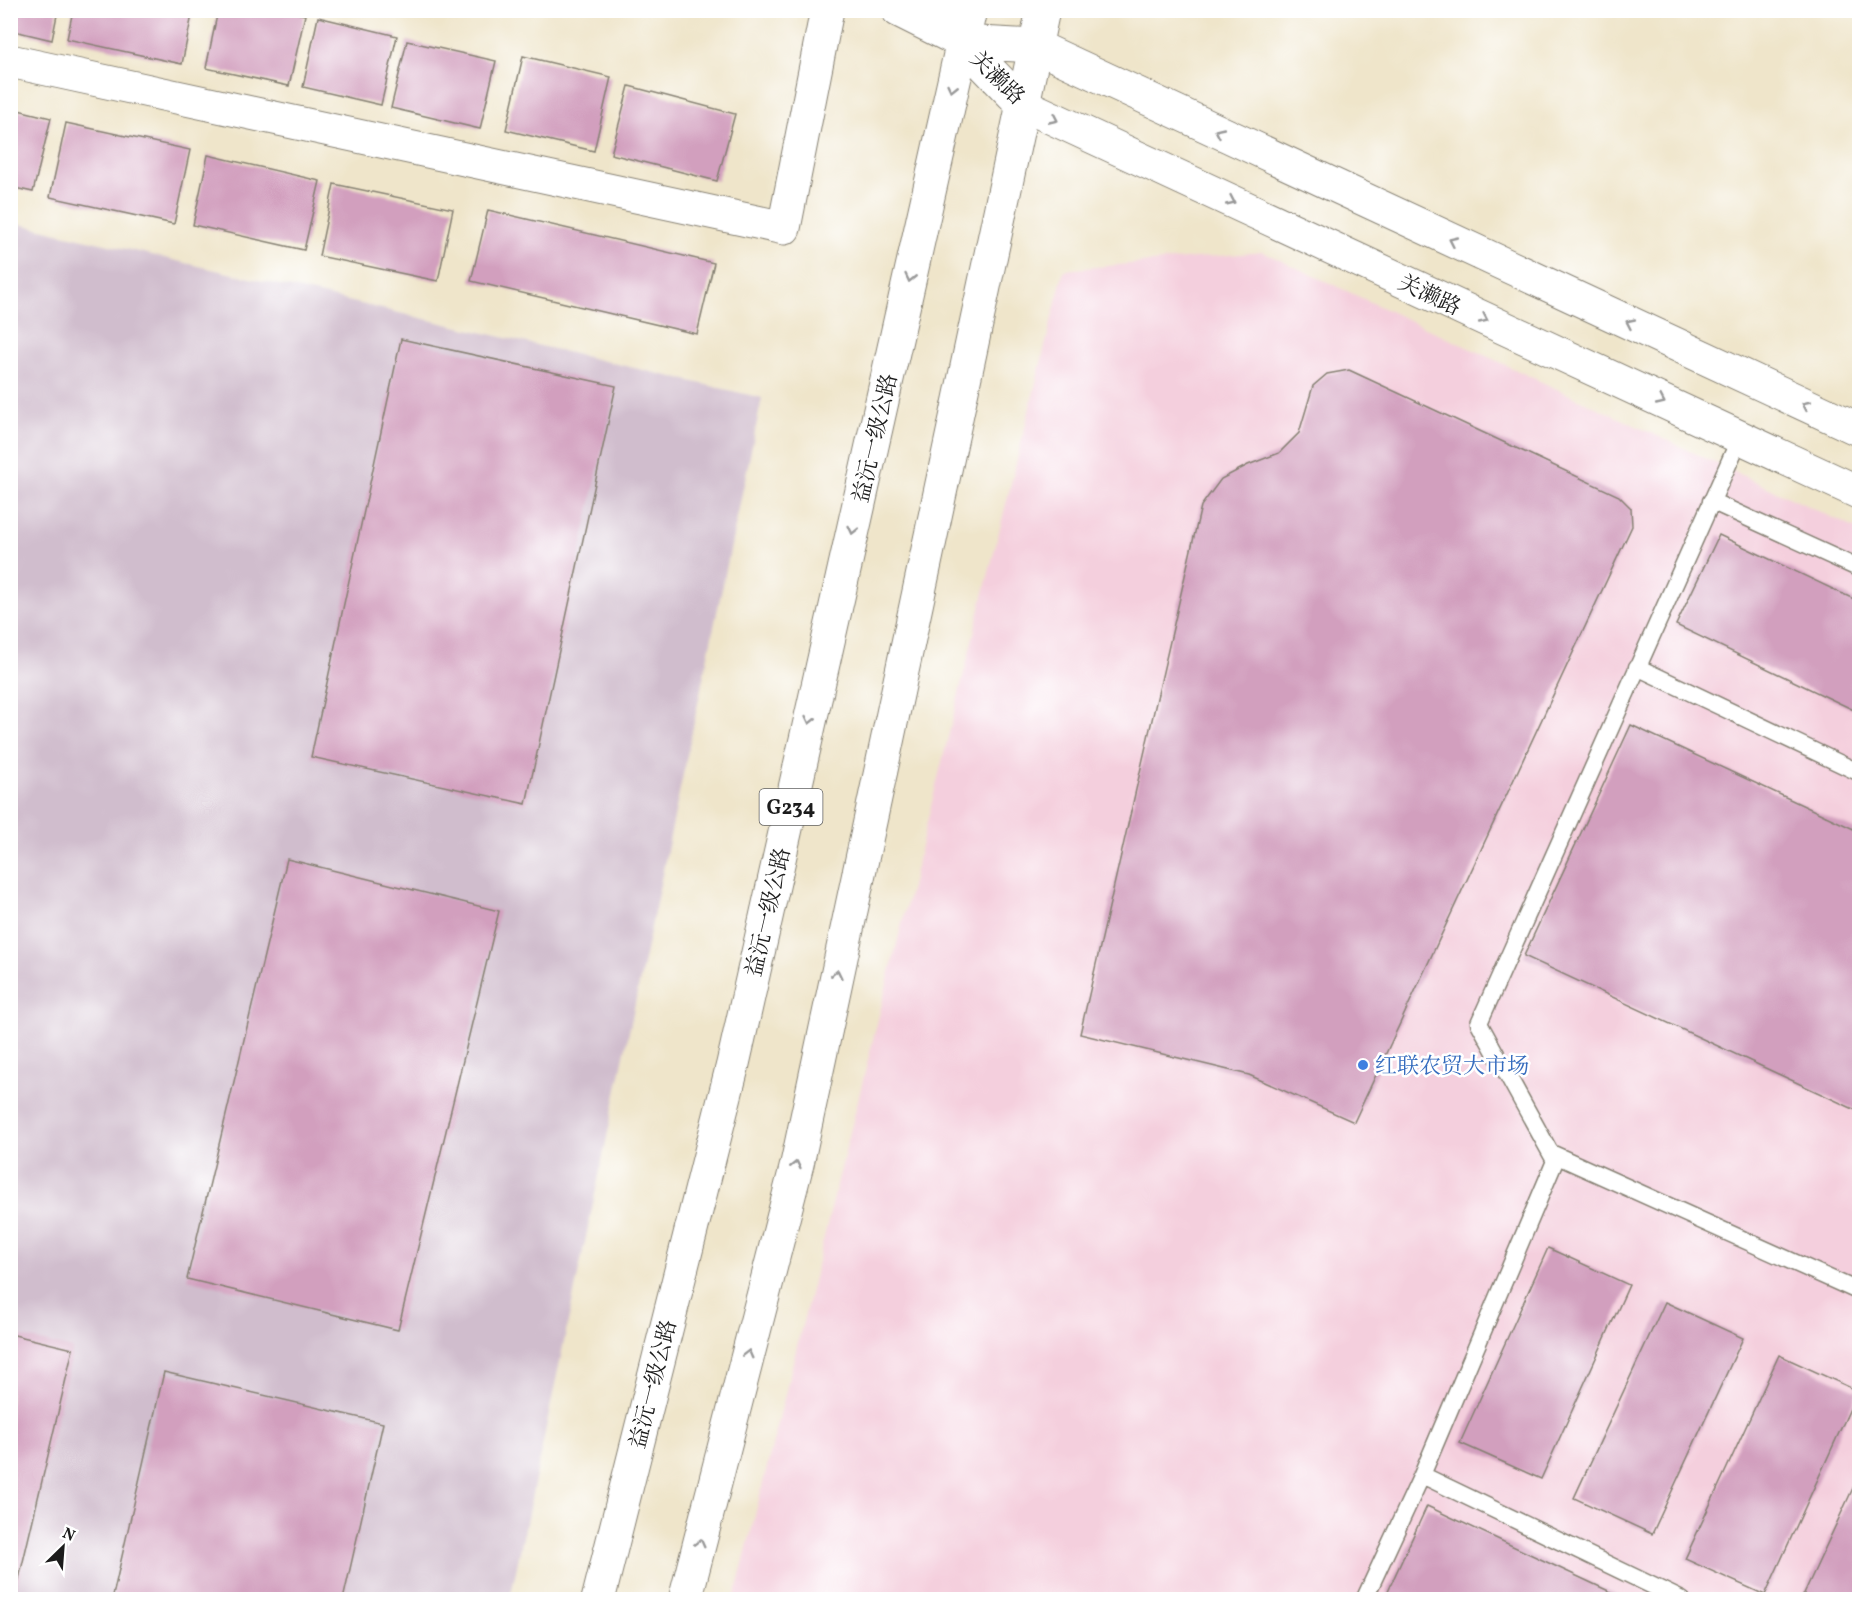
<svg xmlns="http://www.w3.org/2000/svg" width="1870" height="1610" font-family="Vollkorn,'Noto Serif SC',serif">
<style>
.built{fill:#f4cfdd}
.industrial{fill:#d0bdcd}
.building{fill:#d29fbe}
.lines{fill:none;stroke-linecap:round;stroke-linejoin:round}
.lane-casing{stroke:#868073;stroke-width:19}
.street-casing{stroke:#868073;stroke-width:35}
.secondary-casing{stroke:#868073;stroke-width:35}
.highway-casing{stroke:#868073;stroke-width:35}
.lane{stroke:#fff;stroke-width:16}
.street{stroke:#fff;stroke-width:33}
.secondary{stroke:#fff;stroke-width:33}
.highway{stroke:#fff;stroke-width:33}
.oneway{stroke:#999}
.shop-dot{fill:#3f7fe0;stroke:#fff;stroke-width:2}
.labels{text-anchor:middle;stroke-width:5;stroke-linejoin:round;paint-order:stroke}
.shield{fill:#fff;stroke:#606060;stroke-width:1.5}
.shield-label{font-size:21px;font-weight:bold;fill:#1c1c1c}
.street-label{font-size:22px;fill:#1c1c1c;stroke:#fff}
.shop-label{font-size:22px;fill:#366cbe;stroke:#fff;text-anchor:start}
</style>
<rect width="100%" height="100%" fill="#fff"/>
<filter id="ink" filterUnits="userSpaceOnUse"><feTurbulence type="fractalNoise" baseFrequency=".0167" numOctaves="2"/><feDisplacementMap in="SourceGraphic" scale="12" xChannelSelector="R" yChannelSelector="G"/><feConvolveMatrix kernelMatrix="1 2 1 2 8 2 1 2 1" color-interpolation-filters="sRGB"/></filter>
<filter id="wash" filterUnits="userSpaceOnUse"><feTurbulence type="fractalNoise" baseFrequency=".008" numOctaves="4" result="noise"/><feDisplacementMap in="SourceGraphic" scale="24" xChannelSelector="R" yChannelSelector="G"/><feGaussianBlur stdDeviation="1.35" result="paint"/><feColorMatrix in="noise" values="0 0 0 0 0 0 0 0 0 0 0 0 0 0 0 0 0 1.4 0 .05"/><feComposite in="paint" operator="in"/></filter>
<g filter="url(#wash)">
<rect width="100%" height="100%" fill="#efe5ca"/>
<path class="built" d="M1263,252L1859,530V1599L734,1600L1064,270Z"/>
<path class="industrial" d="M11,222L762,398L510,1599L11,1600Z"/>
<g id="blocks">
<path class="building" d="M10,10H58L52,40L10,30Z
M73,10H193L182,64L67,39Z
M218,10H283L305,15L289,86L206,68Z
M318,17L397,36L381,105L303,87Z
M407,41L496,61L480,129L391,108Z
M523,56L611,77L594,151L506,130Z
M629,86L735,114L717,181L611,154Z
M10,108L51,118L33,192L10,187Z
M66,123L190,150L174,224L50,197Z
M208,155L320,181L304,250L193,225Z
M334,184L453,209L438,281L319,256Z
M488,210L714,263L697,334L471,281Z
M401,339L616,386L526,804L311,757Z
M1349,370L1619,496L1631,508L1632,526L1354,1122L1249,1075L1080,1034L1201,506L1221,479L1248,465L1279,453L1299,433L1313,386L1327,374Z
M1719,535L1860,602V713L1676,625Z
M1631,725L1860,832V1112L1524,956Z
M287,859L499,911L398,1330L187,1279Z
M1548,1248L1629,1285L1541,1479L1460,1443Z
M1665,1302L1743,1338L1652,1534L1574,1498Z
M10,1334L73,1349L14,1600H10Z
M1779,1355L1858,1391L1765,1595L1685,1559Z
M164,1372L383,1423L343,1600H112Z
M1860,1473V1600H1801Z
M1427,1506L1628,1600H1400L1387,1593Z"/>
</g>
</g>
<g filter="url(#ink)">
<use href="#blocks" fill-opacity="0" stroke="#868073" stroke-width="1.5"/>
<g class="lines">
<defs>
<path id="lane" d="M1711,501L1860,569
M1637,667L1860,773
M1551,1153L1860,1292
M1422,1475L1555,1161L1479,1023L1740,438
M1364,1600L1422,1475L1682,1600"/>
<path id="street" d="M898,10L962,42
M10,61L784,228L827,10"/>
<path id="secondary" d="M962,42L1022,104L1860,493
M962,42L1035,46L1860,430"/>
<path id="highway" d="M598,1600L733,1064L970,10
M685,1600L797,1164L1043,10"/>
</defs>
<use href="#lane" class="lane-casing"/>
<use href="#street" class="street-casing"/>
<use href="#secondary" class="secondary-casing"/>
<use href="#highway" class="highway-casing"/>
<use href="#lane" class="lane"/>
<use href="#street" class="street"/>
<use href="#secondary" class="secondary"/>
<use href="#highway" class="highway"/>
</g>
<defs><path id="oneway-chevron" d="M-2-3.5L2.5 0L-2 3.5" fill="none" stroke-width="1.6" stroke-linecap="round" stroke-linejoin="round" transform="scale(1.5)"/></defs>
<g class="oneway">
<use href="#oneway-chevron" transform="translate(952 88) rotate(103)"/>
<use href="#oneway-chevron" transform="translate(1054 119) rotate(25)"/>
<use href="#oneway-chevron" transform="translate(1219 132) rotate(-155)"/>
<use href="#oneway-chevron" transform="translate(1231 201) rotate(25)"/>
<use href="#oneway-chevron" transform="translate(1453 241) rotate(-155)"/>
<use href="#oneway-chevron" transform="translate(910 278) rotate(103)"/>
<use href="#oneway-chevron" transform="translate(1484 319) rotate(25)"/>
<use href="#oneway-chevron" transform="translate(1630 323) rotate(-155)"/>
<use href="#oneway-chevron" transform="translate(1661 401) rotate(25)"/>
<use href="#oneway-chevron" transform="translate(1806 405) rotate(-155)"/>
<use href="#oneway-chevron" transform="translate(853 530) rotate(103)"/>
<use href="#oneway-chevron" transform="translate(810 720) rotate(103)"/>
<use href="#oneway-chevron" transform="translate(837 974) rotate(-78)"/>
<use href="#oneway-chevron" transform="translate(796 1165) rotate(-77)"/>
<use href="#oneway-chevron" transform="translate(748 1354) rotate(-76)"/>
<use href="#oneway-chevron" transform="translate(700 1543) rotate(-76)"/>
</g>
</g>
<circle class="shop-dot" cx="1363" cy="1065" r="6"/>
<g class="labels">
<rect class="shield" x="759.5" y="789" width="63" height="36" rx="4.5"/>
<g class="shield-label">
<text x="791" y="814">G234</text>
</g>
<g class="street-label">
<text transform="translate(998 77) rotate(44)" y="8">关濑路</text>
<text transform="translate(1430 294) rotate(25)" y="8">关濑路</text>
<text transform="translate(874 438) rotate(-77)" y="8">益沅一级公路</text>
<text transform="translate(767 912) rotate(-77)" y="8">益沅一级公路</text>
<text transform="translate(652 1384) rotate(-76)" y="8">益沅一级公路</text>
</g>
<g class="shop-label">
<text x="1375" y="1073">红联农贸大市场</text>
</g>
</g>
<rect width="1870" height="1610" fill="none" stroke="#fff" stroke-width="36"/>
<g transform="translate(63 1547) rotate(25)" stroke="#ffffff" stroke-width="4.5" paint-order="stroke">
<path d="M0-4.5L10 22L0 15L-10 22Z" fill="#1c1c1c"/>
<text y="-9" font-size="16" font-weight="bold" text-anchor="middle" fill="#1c1c1c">N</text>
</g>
</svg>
